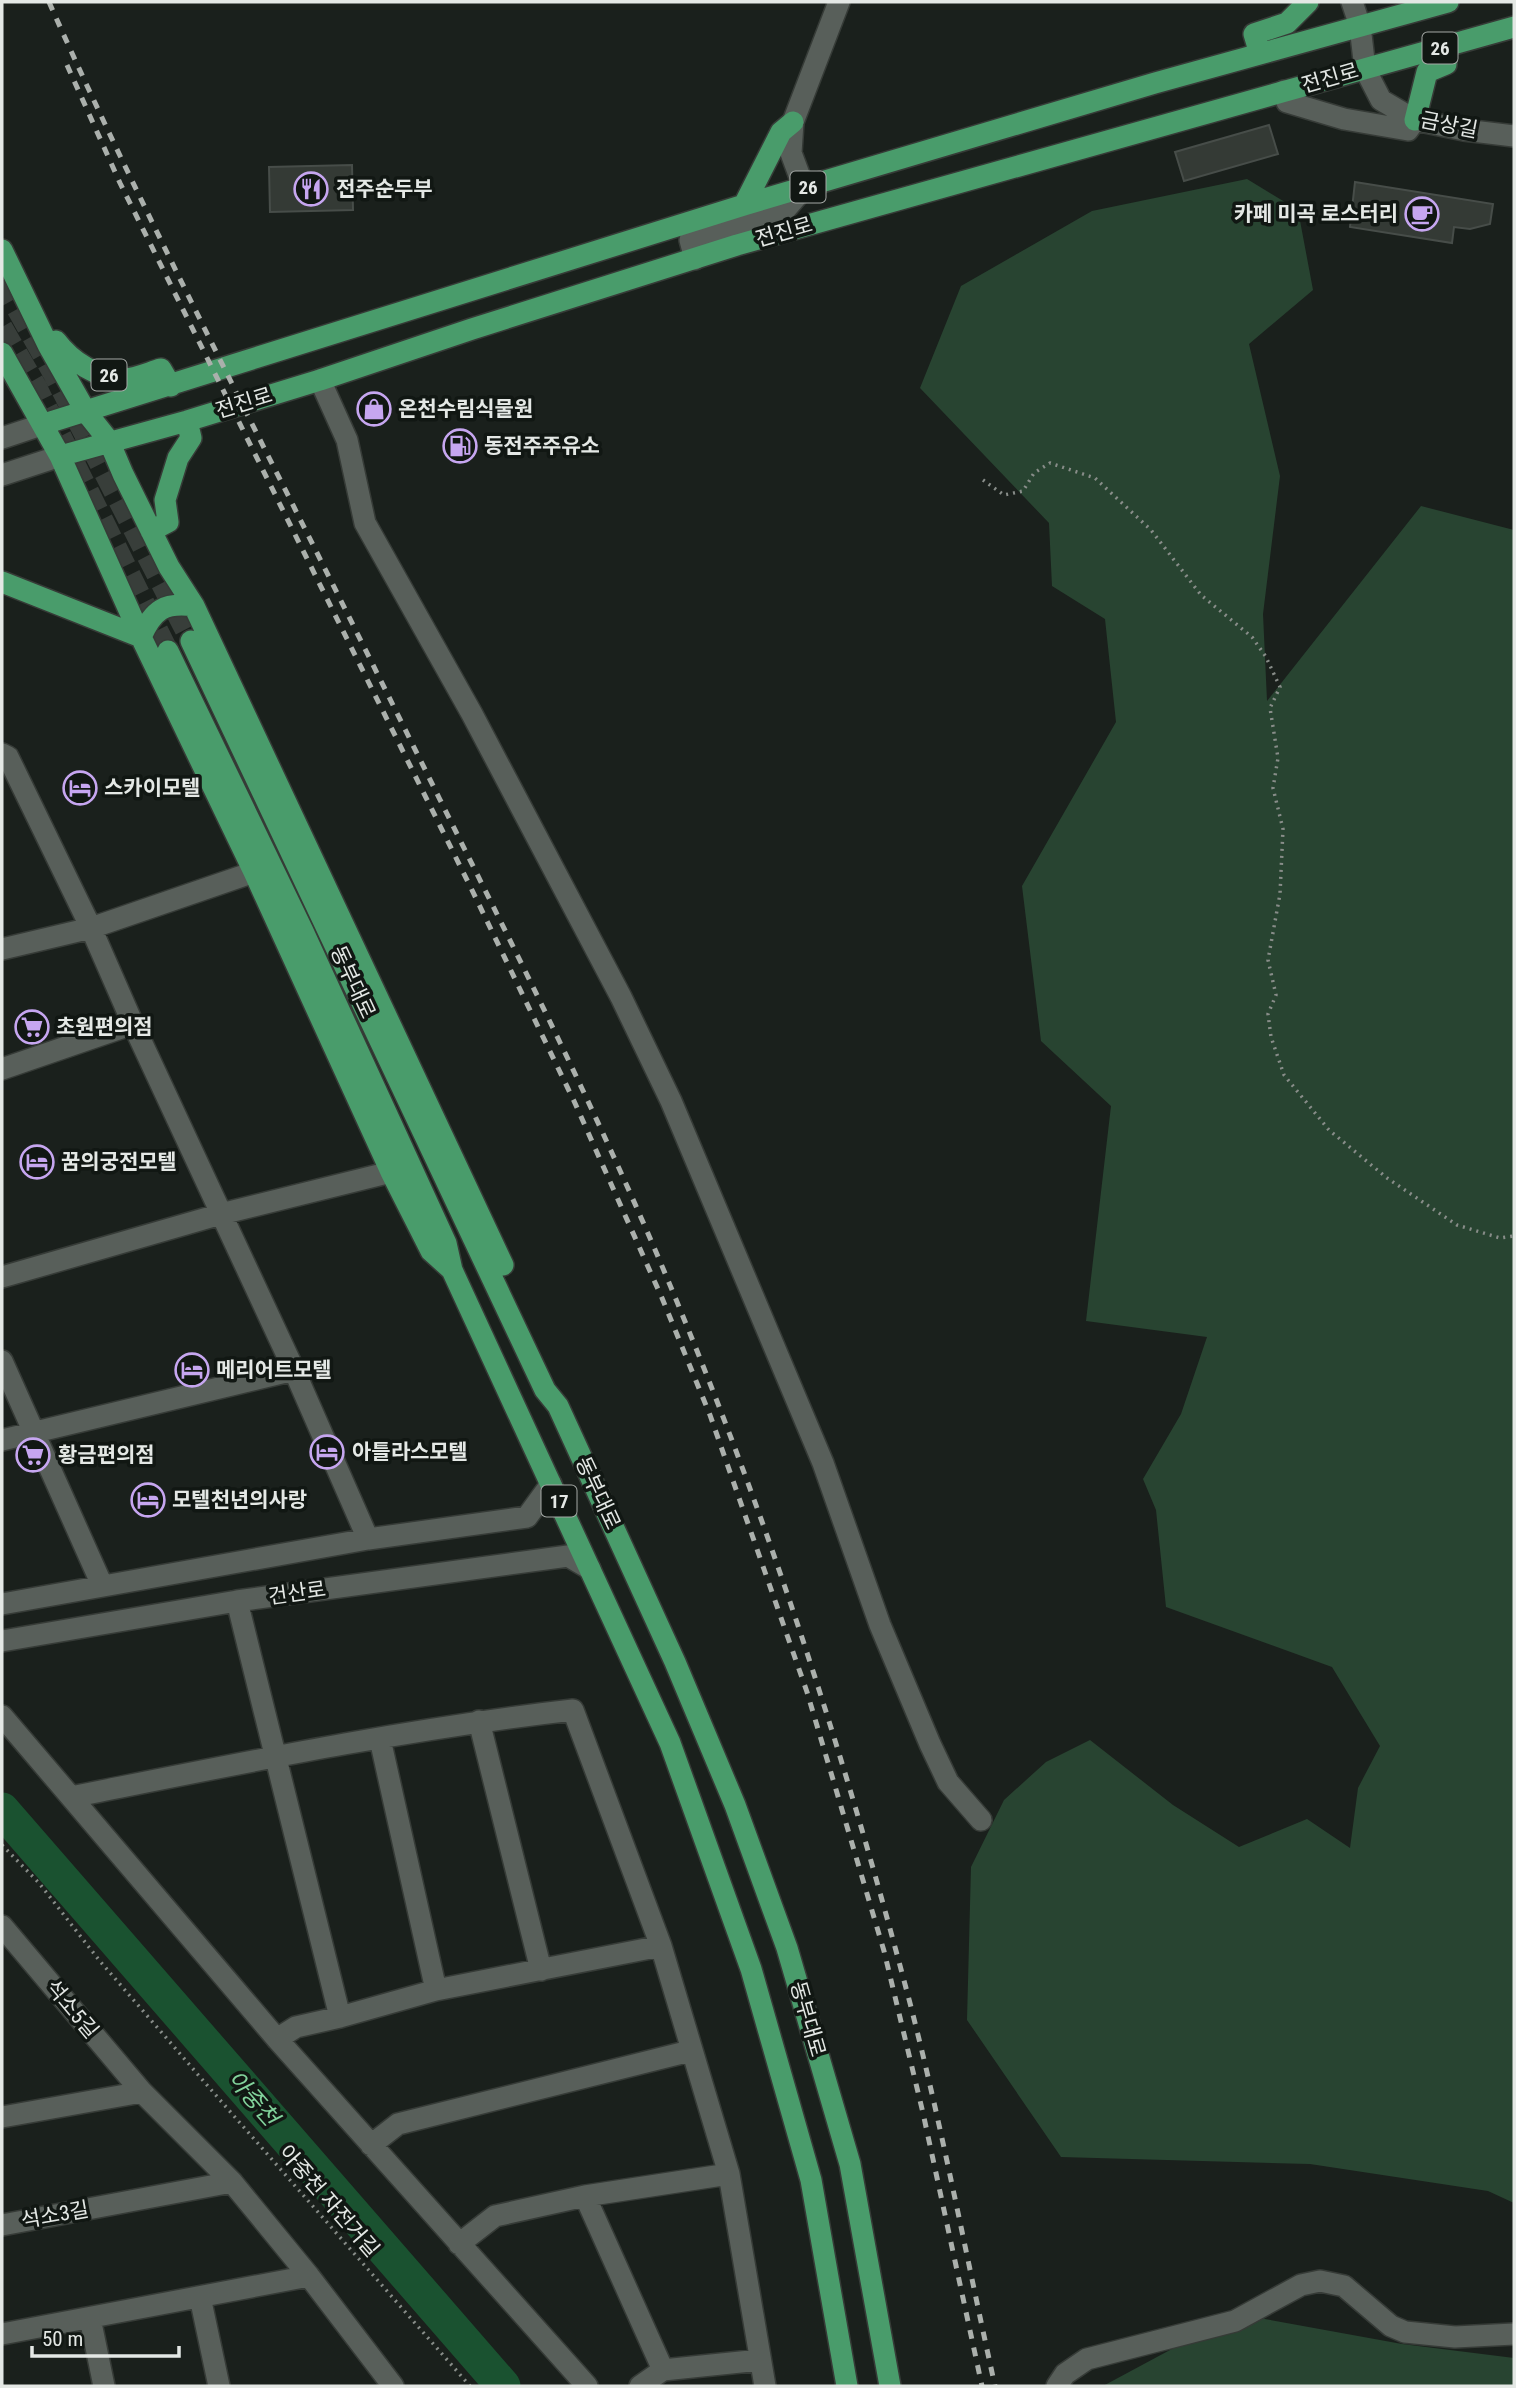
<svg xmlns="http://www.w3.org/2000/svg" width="1516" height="2388" font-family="'Roboto Condensed','Noto Sans KR',sans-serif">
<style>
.green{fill:#284431}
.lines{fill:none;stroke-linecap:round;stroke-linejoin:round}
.river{stroke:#1a5230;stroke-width:35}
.building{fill:#343a35;stroke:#474d49;stroke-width:2}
.major-tunnel{stroke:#383e3a;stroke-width:21;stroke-dasharray:21 10;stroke-linecap:butt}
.minor-casing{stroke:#363b37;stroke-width:24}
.major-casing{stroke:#363b37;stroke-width:24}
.path{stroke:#888d89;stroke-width:3.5;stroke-dasharray:2 5;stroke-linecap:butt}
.minor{stroke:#585f5a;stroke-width:21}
.major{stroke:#499c6b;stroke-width:21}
.rail{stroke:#abb0ac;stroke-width:5;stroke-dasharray:9 9;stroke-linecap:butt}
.labels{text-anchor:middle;stroke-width:7;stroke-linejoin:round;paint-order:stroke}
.shield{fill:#111713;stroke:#a5a9a6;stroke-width:2}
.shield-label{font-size:19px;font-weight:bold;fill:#e4e8e5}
.street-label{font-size:21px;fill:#e4e8e5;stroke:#111713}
.poi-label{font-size:21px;font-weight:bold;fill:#e4e8e5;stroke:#111713;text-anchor:start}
.water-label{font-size:23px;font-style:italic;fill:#82d39c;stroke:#111713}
</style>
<rect width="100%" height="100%" fill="#1a201c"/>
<path class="green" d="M1247,179L1298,210L1313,290L1249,344L1280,476L1263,614L1267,701L1421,506L1514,530V2203L1488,2191L1310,2164L1061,2157L967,2020L971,1867L1004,1800L1046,1762L1090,1740L1173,1805L1239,1847L1307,1819L1350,1848L1358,1788L1380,1746L1332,1667L1166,1607L1156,1510L1143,1479L1181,1414L1207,1337L1086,1321L1111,1106L1041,1041L1022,886L1116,722L1105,619L1052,586L1049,523L920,388L961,286L1092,211Z
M1237,2314L1402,2344L1514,2358V2386H1103Z"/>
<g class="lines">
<path class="river" d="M2,1810L503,2386"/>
</g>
<path class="building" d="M1269,125L1278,154L1184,181L1175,152Z
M352,165L353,210L270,212L269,167Z
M1355,182L1493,204L1490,224L1470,229L1454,227L1452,243L1350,227Z"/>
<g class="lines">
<path class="major-tunnel" d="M2,282L54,375L191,641
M2,327L36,386L168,651"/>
<defs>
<path id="minor" d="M1352,2L1360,26L1365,69L1381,100L1415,120L1464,130L1514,136
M1284,91L1287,102L1344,119L1408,130L1415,120
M695,259L690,240L785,210L804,188L791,153L793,122L839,2
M320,380L347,440L365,523L472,714L621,997L671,1101L823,1463L880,1625L930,1744L948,1782L981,1820
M2,438L44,424
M2,475L60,456
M2,754L8,757L91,928L133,1024L294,1370L368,1539
M2,949L91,928L254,872
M2,1069L133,1024
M2,1277L221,1214L391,1172
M2,1361L102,1585
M2,1440L294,1370
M237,1601L340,2017
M2,1604L368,1539L527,1517L551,1484
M2,1641L237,1601L568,1556L590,1569
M2,1716L277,2039L587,2386
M479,1721L541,1970
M380,1739L436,1990
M71,1797C237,1764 404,1729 573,1710L661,1946L729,2174L765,2386
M2,1926L142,2092L232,2182L309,2276L393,2386
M277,2039L296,2027L340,2017L436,1990L661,1946
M2,2117L142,2092
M371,2145L398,2124L690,2051
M585,2196L663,2370
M2,2225L232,2182
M459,2244L495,2216L585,2196L729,2174
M200,2297L219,2386
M90,2318L104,2386
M2,2334L309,2276
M640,2386L663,2370L760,2360
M1057,2386L1065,2374L1087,2359L1235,2321L1301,2285L1320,2281L1344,2286L1391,2326L1405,2332L1455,2337L1514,2334"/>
<path id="major" d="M1260,54L1254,34L1287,23L1308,2
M1415,120L1427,72L1446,64L1445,46
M744,205L781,132L793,122
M2,250L48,345L86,412L109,441L123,474L169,567L194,606L503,1265
M53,343L56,341C71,361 97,378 123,379C135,379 150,372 161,369L171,386
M2,353L60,456L141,637L254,872L391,1172L431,1251L452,1270
M44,424L744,205L1155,83L1448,2
M60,456L187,421L320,380L472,329L737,245L1514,27
M151,531L168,522L165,500L178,458L191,438L187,421
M2,582L141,637
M141,637C153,610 164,602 194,606
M191,641L545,1390L558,1406L675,1662L735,1805L787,1948L850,2164L890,2386
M168,651L303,931L446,1243L452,1270L670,1743L751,1969L811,2180L847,2386"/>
</defs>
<use href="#minor" class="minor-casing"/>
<use href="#major" class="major-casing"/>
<path class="path" d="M983,480L1004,495L1023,491L1034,473L1050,463L1095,478L1151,530L1201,595L1252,637L1266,657L1280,687L1270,708L1278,758L1273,788L1283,829L1280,894L1268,960L1276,995L1268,1014L1271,1037L1284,1075L1329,1130L1387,1178L1457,1225L1500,1238L1514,1236
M2,1845L39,1883L99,1960L213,2092L470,2386"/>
<use href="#minor" class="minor"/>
<use href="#major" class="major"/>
<path class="rail" d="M49,2C112,144 182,283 251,422C323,564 394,707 465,850C542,1004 619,1159 684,1319C776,1542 850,1774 911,2007C943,2132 967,2260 995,2386
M67,65L120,183L471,888L574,1101L662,1298L710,1415L807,1692L884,1951L923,2113L982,2386"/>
</g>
<defs>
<symbol id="restaurant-ring" viewBox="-11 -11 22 22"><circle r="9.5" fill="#111713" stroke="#c6a6f0" stroke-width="1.5"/><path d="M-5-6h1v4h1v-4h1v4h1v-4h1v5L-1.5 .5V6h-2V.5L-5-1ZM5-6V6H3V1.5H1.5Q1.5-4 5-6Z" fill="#c6a6f0"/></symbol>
<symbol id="cafe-ring" viewBox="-11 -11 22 22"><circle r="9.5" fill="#111713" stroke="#c6a6f0" stroke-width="1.5"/><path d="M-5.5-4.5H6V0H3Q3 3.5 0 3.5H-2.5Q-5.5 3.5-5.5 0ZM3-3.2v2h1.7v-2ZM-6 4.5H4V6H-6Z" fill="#c6a6f0"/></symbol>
<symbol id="shop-ring" viewBox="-11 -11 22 22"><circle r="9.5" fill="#111713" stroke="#c6a6f0" stroke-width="1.5"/><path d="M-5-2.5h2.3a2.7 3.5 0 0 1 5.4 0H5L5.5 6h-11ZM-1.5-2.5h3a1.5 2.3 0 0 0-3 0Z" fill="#c6a6f0"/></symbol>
<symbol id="fuel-ring" viewBox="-11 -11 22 22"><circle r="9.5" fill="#111713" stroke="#c6a6f0" stroke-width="1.5"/><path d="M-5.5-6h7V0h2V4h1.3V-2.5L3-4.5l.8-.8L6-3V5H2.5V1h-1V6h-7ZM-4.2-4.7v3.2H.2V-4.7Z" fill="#c6a6f0"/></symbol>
<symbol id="hotel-ring" viewBox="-11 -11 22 22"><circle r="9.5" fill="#111713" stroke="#c6a6f0" stroke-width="1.5"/><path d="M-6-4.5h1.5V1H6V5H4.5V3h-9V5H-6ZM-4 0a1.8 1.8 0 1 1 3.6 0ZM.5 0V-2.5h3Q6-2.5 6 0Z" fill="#c6a6f0"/></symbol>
<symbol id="supermarket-ring" viewBox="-11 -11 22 22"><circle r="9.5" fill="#111713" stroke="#c6a6f0" stroke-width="1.5"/><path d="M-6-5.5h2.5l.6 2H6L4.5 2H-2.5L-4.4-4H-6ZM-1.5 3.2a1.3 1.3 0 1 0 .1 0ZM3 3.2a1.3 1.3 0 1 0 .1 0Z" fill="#c6a6f0"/></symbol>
</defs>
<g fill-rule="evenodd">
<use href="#restaurant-ring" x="292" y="170" width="38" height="38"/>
<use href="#cafe-ring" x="1403" y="195" width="38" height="38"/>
<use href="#shop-ring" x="355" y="390" width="38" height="38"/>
<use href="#fuel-ring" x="441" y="427" width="38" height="38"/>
<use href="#hotel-ring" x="61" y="769" width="38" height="38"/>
<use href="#supermarket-ring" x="13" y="1008" width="38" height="38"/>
<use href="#hotel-ring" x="18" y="1143" width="38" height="38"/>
<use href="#hotel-ring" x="173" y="1351" width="38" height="38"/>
<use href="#hotel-ring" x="308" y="1433" width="38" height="38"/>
<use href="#supermarket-ring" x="14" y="1436" width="38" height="38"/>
<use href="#hotel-ring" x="129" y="1481" width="38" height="38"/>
</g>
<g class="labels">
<g class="shield">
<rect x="1422.5" y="32.5" width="35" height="31" rx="5"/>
<rect x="790.5" y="171.5" width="35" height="31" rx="5"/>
<rect x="91.5" y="359.5" width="35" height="31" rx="5"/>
<rect x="541.5" y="1485.5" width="35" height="31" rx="5"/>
</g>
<g class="shield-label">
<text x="1440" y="55">26</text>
<text x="808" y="194">26</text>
<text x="109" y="382">26</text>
<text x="559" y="1508">17</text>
</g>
<g class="street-label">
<text transform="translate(1330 78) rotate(-16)" y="7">전진로</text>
<text transform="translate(1449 125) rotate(11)" y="7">금상길</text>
<text transform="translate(784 232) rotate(-16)" y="7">전진로</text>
<text transform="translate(244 403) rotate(-17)" y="7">전진로</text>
<text transform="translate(353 982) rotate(65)" y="7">동부대로</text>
<text transform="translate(598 1493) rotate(65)" y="7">동부대로</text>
<text transform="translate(297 1593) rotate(-8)" y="7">건산로</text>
<text transform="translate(72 2009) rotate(50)" y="7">석소5길</text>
<text transform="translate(808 2019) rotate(74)" y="7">동부대로</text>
<text transform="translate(329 2201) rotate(49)" y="7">아중천 자전거길</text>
<text transform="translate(55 2215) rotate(-10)" y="7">석소3길</text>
</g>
<g class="poi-label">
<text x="336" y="196">전주순두부</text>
<text x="1398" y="221" text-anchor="end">카페 미곡 로스터리</text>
<text x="398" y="416">온천수림식물원</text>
<text x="484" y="453">동전주주유소</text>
<text x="104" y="795">스카이모텔</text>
<text x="56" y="1034">초원편의점</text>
<text x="61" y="1169">꿈의궁전모텔</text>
<text x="216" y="1377">메리어트모텔</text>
<text x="352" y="1459">아틀라스모텔</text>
<text x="58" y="1462">황금편의점</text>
<text x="172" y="1507">모텔천년의사랑</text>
</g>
<g class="water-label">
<text transform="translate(253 2098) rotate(49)" y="8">아중천</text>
</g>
</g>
<rect width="1516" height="2388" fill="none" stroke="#e4e8e5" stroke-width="7"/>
<path d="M32 2346v10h147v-10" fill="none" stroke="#e4e8e5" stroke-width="3.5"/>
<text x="42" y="2346" font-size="21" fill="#e4e8e5" stroke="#111713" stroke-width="5" paint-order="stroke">50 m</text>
</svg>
